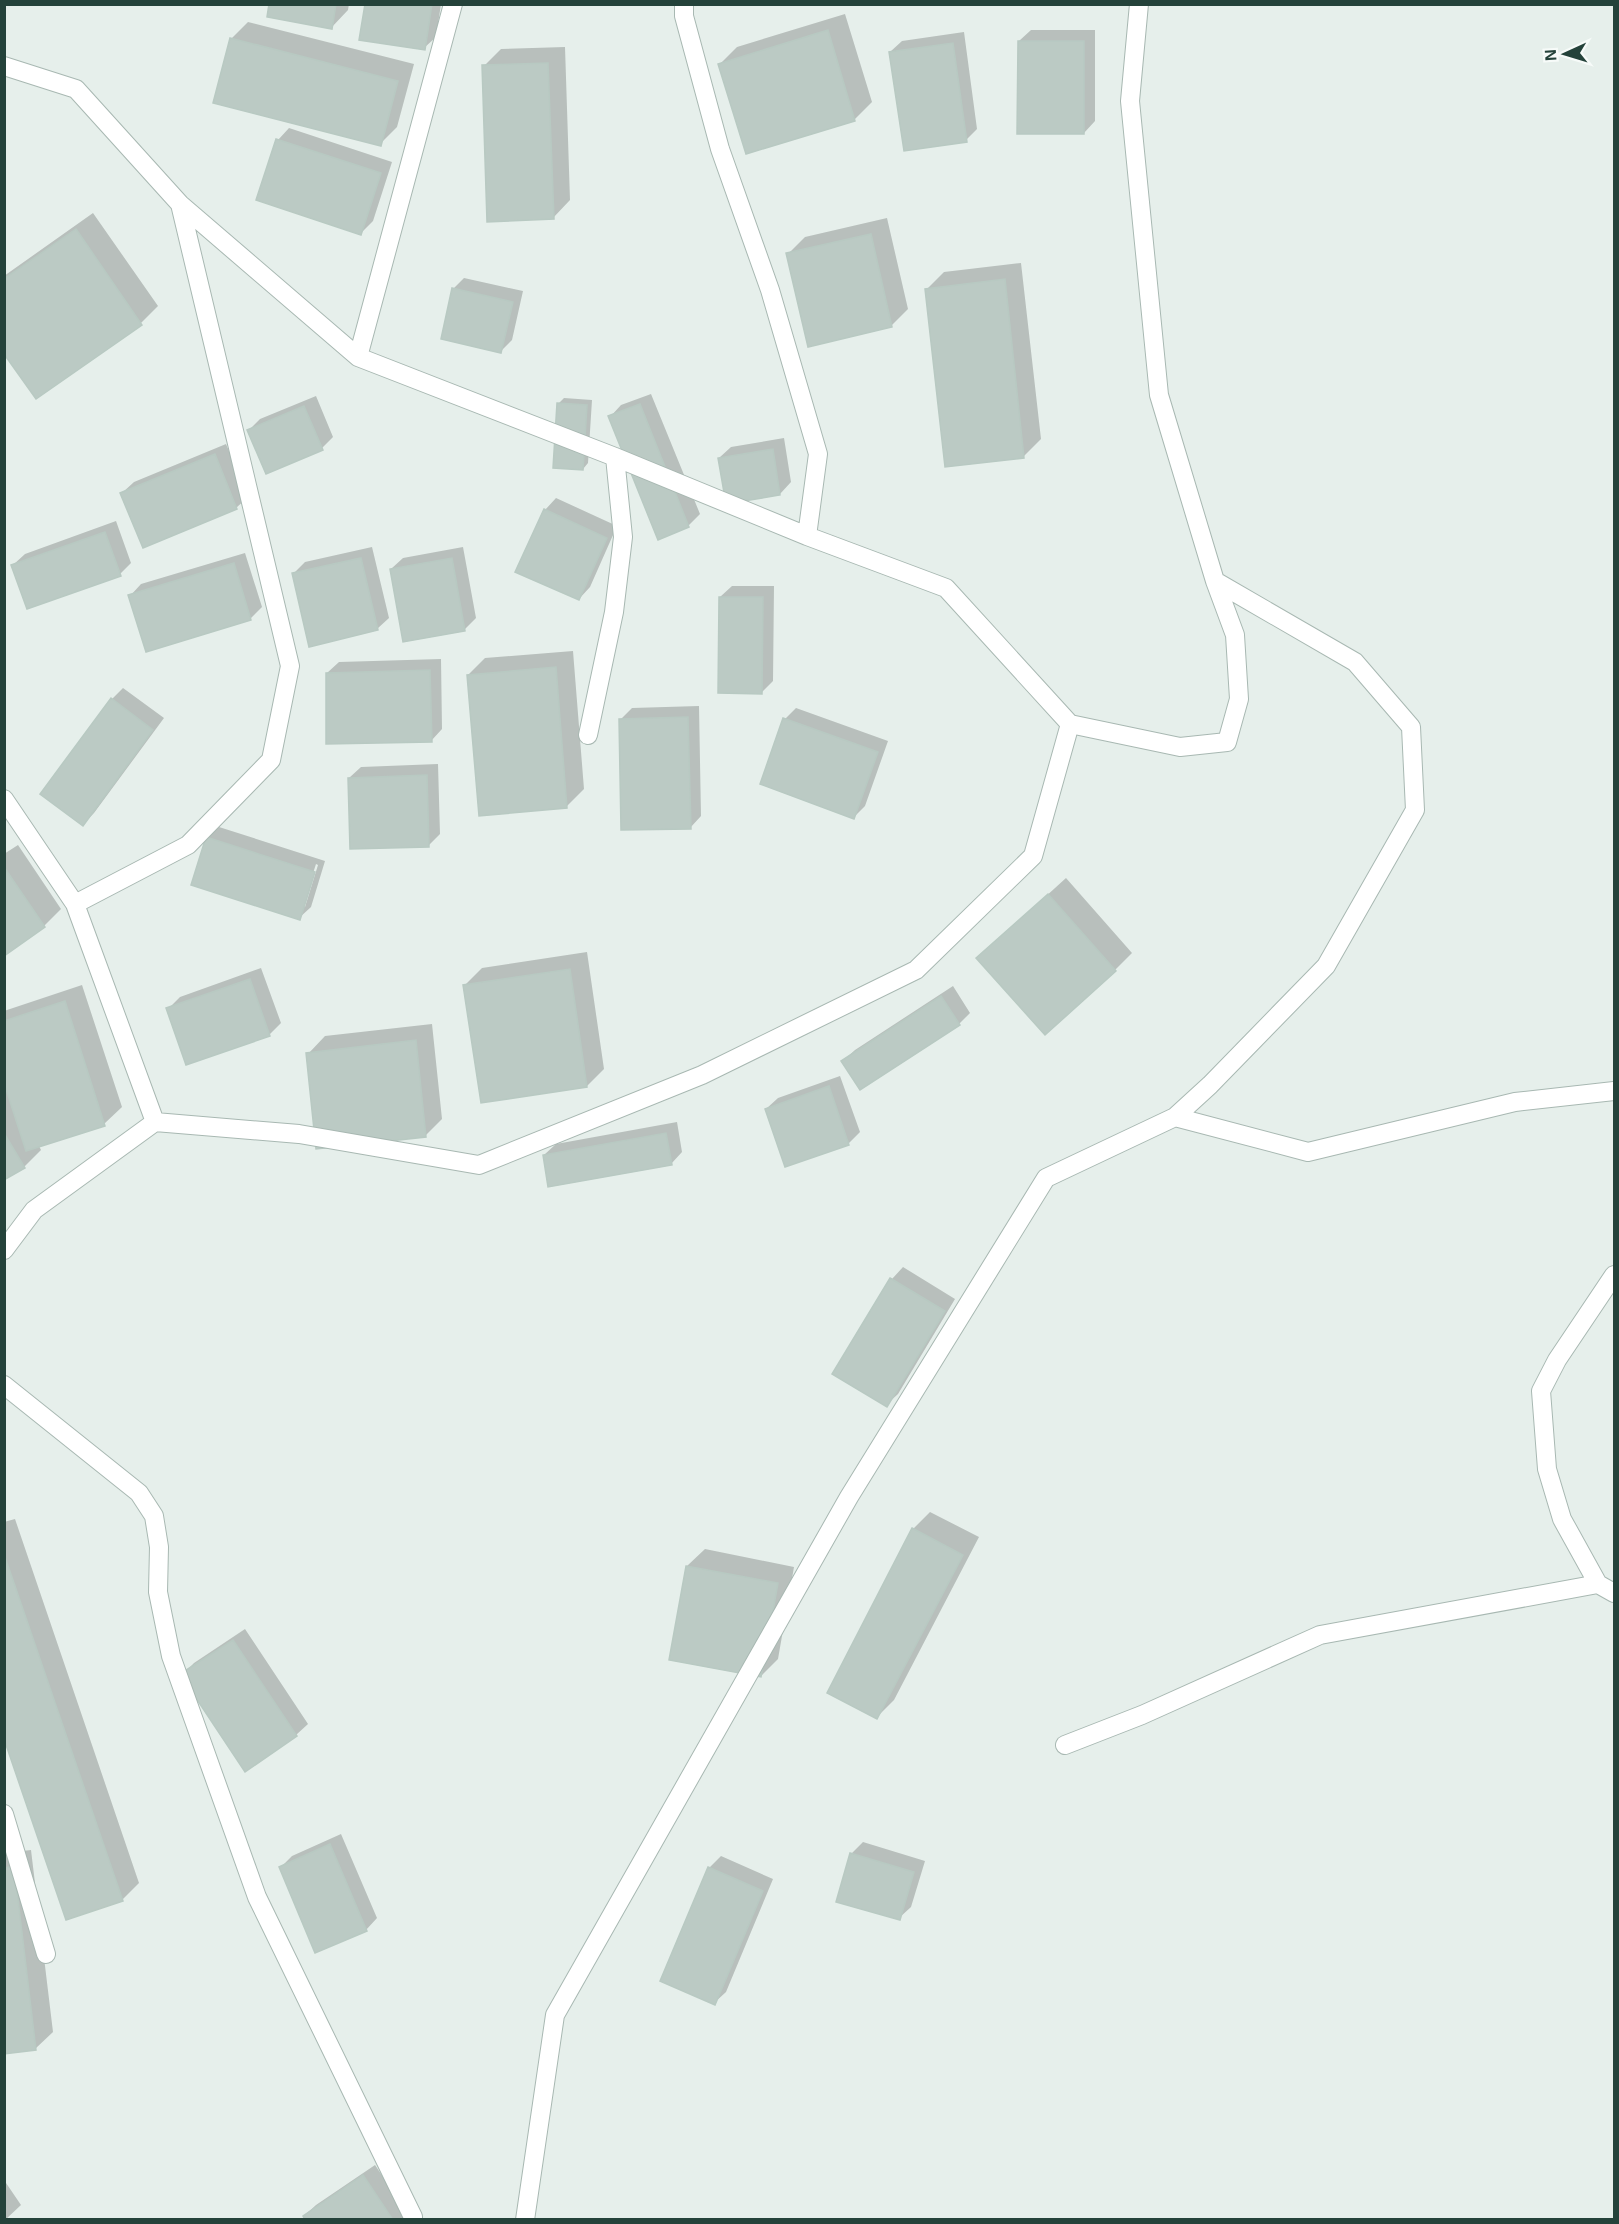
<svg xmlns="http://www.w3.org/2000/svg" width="1619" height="2224" font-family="Arial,sans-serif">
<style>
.shadow{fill:#0003;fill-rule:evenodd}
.building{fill:#bbcac4;stroke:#b8c9c2;stroke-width:1.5}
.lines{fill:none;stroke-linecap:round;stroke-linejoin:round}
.minor-casing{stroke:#a8b8b2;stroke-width:20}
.minor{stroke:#fff;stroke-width:18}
</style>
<rect width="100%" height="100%" fill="#e6efeb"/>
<path class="shadow" d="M271,4H349L348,10L331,28Z
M366,4H441L436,37L424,48Z
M845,14L872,102L855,119L747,153L720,64L737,47Z
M248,22L414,64L397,127L380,144L231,39Z
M1031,30H1095V121L1084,133L1019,41Z
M964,32L977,129L966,140L890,52L902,41Z
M565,47L570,200L553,218L484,66L501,49Z
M289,128L392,162L373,221L361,233L278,140Z
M93,213L158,306L141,323L36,397L4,351V276Z
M887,218L908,309L891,326L788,254L805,237Z
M1021,263L1041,439L1024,456L927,289L944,272Z
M464,278L523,291L512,340L501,351L453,289Z
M651,394L700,514L688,526L610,417L621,405Z
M316,396L333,437L322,448L249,430L260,419Z
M564,398L592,400L588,463L583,469L559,403Z
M784,438L791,482L780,494L719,458L731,447Z
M226,444L248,497L236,508L122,493L134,482Z
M556,498L617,526L590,587L579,599L545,510Z
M116,521L131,563L120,574L13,565L25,554Z
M372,547L389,618L377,629L293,574L305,562Z
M463,547L476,618L464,630L391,569L403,558Z
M245,553L262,607L250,619L130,596L141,584Z
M732,586H774L773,681L761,693L720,597Z
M573,651L584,789L567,806L468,675L485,658Z
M441,659L442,729L431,741L327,673L339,662Z
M123,688L164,718L94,813L83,824L112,699Z
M699,706L701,816L690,828L621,719L632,708Z
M796,708L888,741L865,806L854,817L785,719Z
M438,764L440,834L428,846L349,778L361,767Z
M219,827L325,861L311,907L299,918L207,838ZM316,864L318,865L305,907H302Z
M18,845L61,909L44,926L4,954V854Z
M1066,878L1132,953L1115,970L978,958Z
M587,952L604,1069L587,1086L465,985L482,968Z
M261,968L281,1023L269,1035L168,1009L180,997Z
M82,985L122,1107L104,1124L39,1146L41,1150L24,1167L4,1178V1086L6,1089L4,1078V1011Z
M953,986L970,1013L959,1024L843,1061L855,1050Z
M432,1024L442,1119L425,1136L308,1054L325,1036Z
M840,1076L860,1132L848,1144L766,1109L778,1098Z
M677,1122L682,1152L671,1164L544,1155L556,1144Z
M903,1267L955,1299L898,1394L886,1405L834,1373L892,1279Z
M930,1512L979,1537L894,1700L877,1717L829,1692L913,1529Z
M15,1519L139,1883L122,1900L4,1734V1522Z
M705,1549L794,1567L778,1659L761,1676L687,1566Z
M245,1629L308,1724L296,1735L245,1769L182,1675L194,1663Z
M341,1834L377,1918L366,1930L281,1867L292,1856Z
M863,1842L925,1861L911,1907L899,1918L851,1854Z
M31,1850L53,2032L35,2049L4,2052V1853Z
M721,1856L773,1879L726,1992L714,2003L709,1868Z
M375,2165L412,2220H306L304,2216L316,2205Z
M4,2180L21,2205L5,2220H4Z"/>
<path class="building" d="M269,4H336L332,29L267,17Z
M365,4H432L425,50L359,40Z
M828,30L855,121L746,154L718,64Z
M230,38L398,81L381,146L213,103Z
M1018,41H1084V134H1017Z
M953,43L967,142L904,151L889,52Z
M548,63L554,219L487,222L482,65Z
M276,139L381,173L361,235L256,200Z
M76,229L142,325L36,399L4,354V279Z
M871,234L892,327L808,347L786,253Z
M1005,279L1024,458L945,467L925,289Z
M452,288L513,302L501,353L441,339Z
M557,403L587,405L583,470L553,468Z
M640,404L689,527L658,540L608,416Z
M304,406L323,450L266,474L247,430Z
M773,449L780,495L726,504L718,458Z
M215,454L237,509L143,548L120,493Z
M544,509L607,538L579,600L515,572Z
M105,532L121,576L27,609L11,565Z
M361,558L378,630L309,647L292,573Z
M452,558L465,631L403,642L390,569Z
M234,563L251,620L146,652L128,595Z
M719,597H763L762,694L718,693Z
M556,667L567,808L479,816L467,675Z
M430,670L432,742L326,744V673Z
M111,698L153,730L83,826L40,794Z
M688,717L691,829L621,830L619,719Z
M783,718L878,752L854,819L760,784Z
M427,775L429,847L350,849L348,778Z
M206,837L315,872L300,920L191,885Z
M4,867L45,927L4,956Z
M1048,894L1116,971L1045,1035L976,958Z
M570,969L587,1087L481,1103L463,985Z
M250,979L270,1036L186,1065L166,1008Z
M941,996L960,1025L860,1090L841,1061Z
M65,1001L105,1126L26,1151L4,1083V1021Z
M416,1040L426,1137L316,1149L306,1053Z
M829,1086L849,1145L785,1167L765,1109Z
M4,1133L25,1168L4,1180Z
M666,1133L672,1165L548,1187L543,1155Z
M890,1278L945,1311L887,1407L832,1374Z
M912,1528L963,1555L877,1719L827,1693Z
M4,1554L123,1901L66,1920L4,1739Z
M686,1566L778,1583L761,1677L669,1660Z
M233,1640L297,1736L245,1772L180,1674Z
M330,1844L367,1931L315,1953L279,1867Z
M850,1853L914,1872L900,1920L836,1902Z
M14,1866L36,2050L4,2054V1868Z
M708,1867L763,1891L715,2005L660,1981Z
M363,2175L393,2220H305L303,2216Z"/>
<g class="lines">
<defs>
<path id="minor" d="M684,4V16L720,149L770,290L818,454L807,536
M4,66L76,89L180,204L358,357L615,457L807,536L946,588L1070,724L1033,856L916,970L702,1075L479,1165L299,1134L155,1122L34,1210L4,1250
M358,357L453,4
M1070,724L1180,747L1227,742L1239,699L1235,635L1215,581L1159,395L1130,101L1139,4
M588,735L614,612L623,537L615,457
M4,799L75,904L155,1122
M75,904L188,845L271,760L290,666L180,204
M1175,1117L1308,1152L1515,1102L1614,1091
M1614,1275L1557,1360L1541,1391L1547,1469L1562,1519L1598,1584L1614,1593
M4,1385L139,1493L154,1516L159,1547L158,1592L171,1656L257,1897L413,2217
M1065,1745L1142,1715L1320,1635L1598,1584
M4,1814L46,1954
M525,2220L555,2015L849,1497L1046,1178L1175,1117L1210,1085L1326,966L1415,810L1411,727L1355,662L1215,581"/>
</defs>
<use href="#minor" class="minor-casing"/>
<use href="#minor" class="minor"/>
</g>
<rect width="1619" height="2224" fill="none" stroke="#24423a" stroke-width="12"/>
<g transform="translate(1565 54) rotate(266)" stroke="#f7fbf9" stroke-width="4.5" paint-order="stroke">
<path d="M0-4.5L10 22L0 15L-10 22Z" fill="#24423a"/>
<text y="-9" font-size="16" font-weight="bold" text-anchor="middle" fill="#24423a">N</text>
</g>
</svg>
